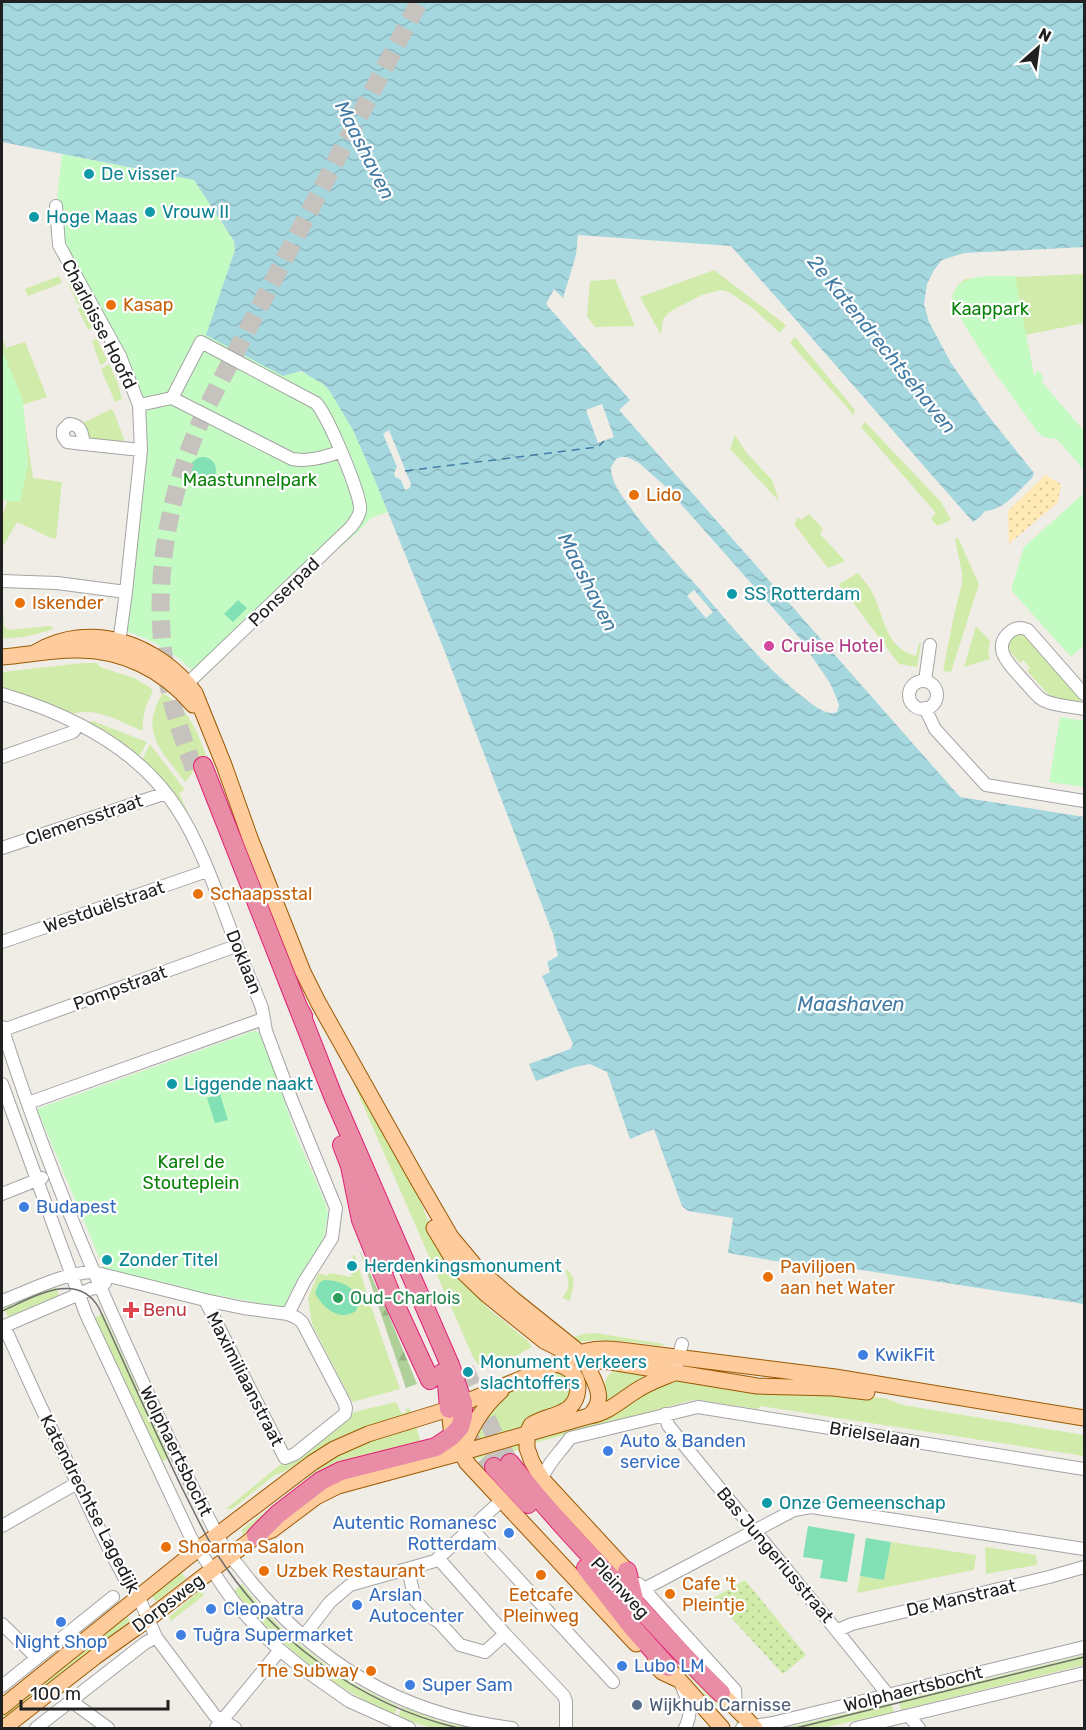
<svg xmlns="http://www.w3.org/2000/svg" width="1086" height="1730" font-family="Rubik,sans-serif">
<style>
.grass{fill:#d1ecaa}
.forest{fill:url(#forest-firs)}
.sand{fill:url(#sand-dots)}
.park{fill:#c3fbc2}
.garden{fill:url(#garden-dots)}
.pitch{fill:#82e1b4}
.water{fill:url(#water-waves);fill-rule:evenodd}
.pier{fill:#f0ece6}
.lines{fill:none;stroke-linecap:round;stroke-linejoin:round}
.ferry{stroke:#427ba3;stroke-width:1.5;stroke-dasharray:8 6;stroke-linecap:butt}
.highway-tunnel{stroke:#c6c3be;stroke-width:18;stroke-dasharray:18 9;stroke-linecap:butt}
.minor-casing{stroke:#a4a4a4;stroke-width:14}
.major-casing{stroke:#9b5900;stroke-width:17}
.highway-casing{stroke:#e02174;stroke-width:20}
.minor{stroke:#fff;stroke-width:12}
.major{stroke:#fecb9d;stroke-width:15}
.highway{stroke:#e98ca6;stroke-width:18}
.tram{stroke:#6e6e6e;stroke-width:1.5}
.culture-dot{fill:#0f9aa8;stroke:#fff;stroke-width:2}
.food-dot{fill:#e8710a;stroke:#fff;stroke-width:2}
.hotel-dot{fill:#d1479c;stroke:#fff;stroke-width:2}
.shop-dot{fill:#3f7fe0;stroke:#fff;stroke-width:2}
.leisure-dot{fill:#2e9e5b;stroke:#fff;stroke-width:2}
.health-dot{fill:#e0444e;stroke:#fff;stroke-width:2}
.service-dot{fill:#5c6f8a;stroke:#fff;stroke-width:2}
.labels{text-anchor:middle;stroke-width:4.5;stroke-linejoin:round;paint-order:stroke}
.culture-label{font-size:18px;fill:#0d838f;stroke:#fff;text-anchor:start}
.food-label{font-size:18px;fill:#c56008;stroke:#fff;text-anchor:start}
.park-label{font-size:18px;fill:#0a8209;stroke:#fff}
.street-label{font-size:18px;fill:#202020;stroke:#fff}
.hotel-label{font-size:18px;fill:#b23c85;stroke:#fff;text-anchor:start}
.shop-label{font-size:18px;fill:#366cbe;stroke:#fff;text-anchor:start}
.leisure-label{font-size:18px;fill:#27864d;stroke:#fff;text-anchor:start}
.health-label{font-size:18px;fill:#be3a42;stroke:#fff;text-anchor:start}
.service-label{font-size:18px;fill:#4e5e75;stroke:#fff;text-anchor:start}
.water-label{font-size:20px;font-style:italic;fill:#427ba3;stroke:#fff}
</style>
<defs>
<pattern id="forest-firs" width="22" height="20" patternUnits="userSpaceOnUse" patternTransform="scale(1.5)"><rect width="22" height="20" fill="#afd199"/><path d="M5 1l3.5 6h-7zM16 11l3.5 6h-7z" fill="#96b384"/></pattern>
<pattern id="sand-dots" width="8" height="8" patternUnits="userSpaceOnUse" patternTransform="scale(1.5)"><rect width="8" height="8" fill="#ffe9b5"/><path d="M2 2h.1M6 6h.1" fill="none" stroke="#dac89b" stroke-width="1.8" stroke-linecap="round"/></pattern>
<pattern id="garden-dots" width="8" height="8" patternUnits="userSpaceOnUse" patternTransform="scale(1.5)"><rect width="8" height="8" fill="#d1ecaa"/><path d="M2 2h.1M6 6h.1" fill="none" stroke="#b3ca92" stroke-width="1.8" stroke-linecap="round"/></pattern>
<pattern id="water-waves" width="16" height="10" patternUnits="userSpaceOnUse" patternTransform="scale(1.5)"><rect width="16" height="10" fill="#a5d7df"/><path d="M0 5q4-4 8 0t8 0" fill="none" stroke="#8eb8bf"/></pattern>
</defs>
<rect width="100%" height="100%" fill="#f0ece6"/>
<path class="grass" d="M714,270L786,325L780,333L754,309L729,292L720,290L702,295L671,311L663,319L661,335L640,297Z
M1084,274V323L1026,335L1033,371L998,377L970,334L952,302C952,292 957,284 966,279Z
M59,276L62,283L28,296L25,289Z
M615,279L635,326L595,327L587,316L590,281Z
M72,280L84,302L78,305L68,283Z
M83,305L94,324V327L88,330L78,309Z
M795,337L855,410L852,416L851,412L790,343Z
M2,338L6,348L25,342L47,397L22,405L33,478L62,482L56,539L49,537L17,522L2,548V516L7,502L16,466L2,374Z
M96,339H97L107,360L102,365L100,364L92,341Z
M109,364L117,381L122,399L115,402L101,369Z
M111,409L113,410L126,444L89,442L81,424Z
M865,422L941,502L951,520L937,526L931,518L936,513L861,427Z
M735,435L746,452L772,480L779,501L730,449Z
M809,514L823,529L820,534L845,561L828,568L794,524L798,517L801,520Z
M958,538L979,584L951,672L943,671L953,620L962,583V573L955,539Z
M858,573C862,579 869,585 872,592C885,617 884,647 916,656L919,643H921L917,667L899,664L839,584Z
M2,592L4,626L8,630L51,626L54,629C37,634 20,639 2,638Z
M976,626L990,641L988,651L990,659L964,667Z
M1018,633L1026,634L1082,699L1081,701L1078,702L1051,697L1027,671L1030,668L1023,660L1020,663L1006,646L1009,639Z
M83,663H97L100,667L134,678L151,688L153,691C146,704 142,715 143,731C123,723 89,703 70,716L15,691L2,688V672Z
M163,693C193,713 199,736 211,769L196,768L185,782C162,751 138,732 163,693Z
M93,721L147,742L139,757L103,732L85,723Z
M150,744L185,790L179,793L188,813L163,779L142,760Z
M346,1066L418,1195L430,1226L462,1280L490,1310L528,1341L532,1347L506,1361L480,1368L472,1355Z
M353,1255H355C368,1300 384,1344 400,1389L352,1402L312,1324L308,1298L318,1274H321L327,1276L329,1273L351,1277Z
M565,1270H567C578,1278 572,1289 570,1301L562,1298C570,1288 570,1282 565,1270Z
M55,1285L60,1298L57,1297L8,1317L2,1305Z
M103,1313L168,1454L169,1458L161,1462L96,1320L95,1318Z
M595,1333L664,1344L665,1345L660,1346C630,1342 607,1338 576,1342L571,1338L583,1334Z
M615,1370L661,1374L607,1405C604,1391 601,1378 615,1370Z
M558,1372C574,1383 572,1388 566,1404L557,1409L527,1417L520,1430L470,1443L502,1396L519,1386Z
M690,1379L826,1394L885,1398L903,1405L1084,1435V1456L761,1406L757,1409L699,1400H693L534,1443L535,1438L628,1403L671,1380Z
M396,1402L402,1414L406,1412V1409L409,1408L412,1415L342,1441L283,1472L273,1476L232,1509H226L281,1464L289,1463L354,1412Z
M416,1426L421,1443L245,1537L241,1530L304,1481L322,1465L357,1445Z
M521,1442V1449L473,1460L471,1455Z
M891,1542L976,1555L974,1570L857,1593L860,1576L884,1580Z
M985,1547L1036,1555L1037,1565L986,1574Z
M181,1572L186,1578L185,1579L157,1601H155L152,1595Z
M242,1584L258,1604L289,1636L323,1663L359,1687L398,1706L394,1715C326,1683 284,1649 235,1592V1590Z
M199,1591L204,1594L203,1596L171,1621L169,1617Z
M628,1610L646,1624L732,1710L722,1712Z
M127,1616L130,1621L44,1686L2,1722V1715L5,1712Z
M1084,1655V1665L901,1710L899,1701L902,1700Z
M891,1703L894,1712L823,1728H785Z
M402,1707L442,1722L470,1728H431L398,1717Z"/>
<path class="forest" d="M359,1249L385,1306L417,1384L406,1388Z"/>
<path class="sand" d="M1045,475L1061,484L1058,502L1009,544L1008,511Z"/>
<path class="park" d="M62,154L194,180L234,241L235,250L207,335L293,372C305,370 321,381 329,390C354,421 373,475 388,512L371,518L359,531L312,572L218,664L197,675C173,651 153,639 121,630L139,405L66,259L56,206Z
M1015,276L1034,376L1038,370L1044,378L1041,381L1084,431V470L1057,439L1043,437L1037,431L998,377L970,334L952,302C954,271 992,277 1015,276Z
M2,349L23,401L28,464L20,502L2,500Z
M1084,493V647L1083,646L1071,657L1011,590L1024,547Z
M1060,717L1084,721V787L1049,782Z
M254,1031L260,1032L285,1098L286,1106L297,1137L325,1202L328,1214L323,1241L293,1288L285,1308L216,1295V1298L188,1292V1288L104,1269L37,1109Z"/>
<path class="garden" d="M745,1580L806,1655L783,1674L713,1598Z"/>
<path class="pitch" d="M190 470a13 13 0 1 1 26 0a13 13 0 1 1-26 0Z
M238,600L247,608L233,622L224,614Z
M220,1094L228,1120L215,1123L207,1098Z
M324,1280C340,1280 353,1286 360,1300L356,1311C339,1322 323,1308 315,1293L319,1283Z
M808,1526L855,1534L847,1582L820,1578L823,1560L803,1557Z
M866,1538L891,1542L884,1580L860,1576Z"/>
<path class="water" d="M2,2H1084V247L964,253L942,260L934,270L927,284L924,304L929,322L951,363L986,413L1034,473L1032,478C1018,491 1004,510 985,511L980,517L973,522L731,246L578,235L576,255L563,298L554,289L546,304L630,400L619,410L960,797L1084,817V1304L855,1269L847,1273L728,1253L733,1218L688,1211L682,1206L654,1129L630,1139L607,1072L590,1064L575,1067L536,1081L529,1064L570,1049L573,1044L542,976L550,972L547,962L558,956L553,934L445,652L374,478L353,430L329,390L323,384L301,371L283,376L206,335L235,250L234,241L194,180L2,142ZM620,457H627L639,463L665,486L798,636L830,683L837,699L839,706L837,712C827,716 816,707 808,701C765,669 731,625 696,585C673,559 648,533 628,504C620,494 611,481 611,467L616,459Z"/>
<path class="pier" d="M602,404L614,437L598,443L586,410Z
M389,430L411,484L410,488L405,490L401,480L395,477L394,473L397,467L383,434Z
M694,590L713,612L706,618L687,596Z"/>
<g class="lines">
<path class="ferry" d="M405,471L598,447L604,441"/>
<path class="highway-tunnel" d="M194,769C183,739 172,709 167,677C150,585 168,489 208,405L419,2
M465,1369L494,1434L510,1463
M467,1436L494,1467"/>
<defs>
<path id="minor" d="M56,206L59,245L120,356L139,405
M172,398L201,342L316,403C327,414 362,496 360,510C359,517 355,522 351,527L188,683
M69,424C82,425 82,433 84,444L67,442L63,436V430Z
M84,444L141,450
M2,581L57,583L126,592
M118,650L126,592L141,450L139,405L172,398L292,459C309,462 324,457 340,452
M925,681L930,645
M909 695a14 14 0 1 1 28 0a14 14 0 1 1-28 0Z
M2,694C69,714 139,748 178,810C203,849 219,900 236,944C244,966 254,987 262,1008L266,1031L291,1098L336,1208L332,1238L304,1282L288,1314
M1084,694L1028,630C1022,627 1017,627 1011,631C989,648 1012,667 1024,681C1029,686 1034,693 1040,698C1048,705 1073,707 1084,709
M925,708L935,729L986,785L1084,801
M2,757L73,732L79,724
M2,848L166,793
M2,942L207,871
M2,1027C37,1137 80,1244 128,1349C152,1402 175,1456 203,1507C211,1522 218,1538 227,1552C232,1559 239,1566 244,1573C314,1662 399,1714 512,1728
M3,1030L236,946
M2,1084L86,1314L191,1538L222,1585L234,1602L266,1637L280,1650L302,1668L349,1701L409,1728
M28,1103L263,1019
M2,1194L42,1178
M2,1301C29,1291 63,1273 93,1272L205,1300L243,1308L288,1314L297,1318L302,1322L344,1402L346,1408L345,1414L295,1454L285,1458L205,1300
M4,1326L39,1403L107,1545L124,1577L139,1598L156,1637L215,1716L235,1728
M2,1327L105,1283
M676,1366L682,1344
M665,1414L668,1425C741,1516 817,1604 888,1695
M542,1479C548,1462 560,1453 570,1438L698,1407L1084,1469
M2,1526L77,1483
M471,1528L613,1682
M438,1558L505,1634L564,1696L566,1702V1728
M408,1569L415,1600L431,1617L439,1622L460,1645L485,1652L505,1634
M639,1584L735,1690L736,1708
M644,1589L794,1510L811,1507L1084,1549
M2,1624L37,1658
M838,1630L852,1624L1049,1577L1084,1567
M303,1637L330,1602L350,1585L435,1561L502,1500
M681,1684C688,1702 694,1710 685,1728
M2,1686L113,1597
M71,1701L108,1728
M909,1716L919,1728
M36,1728L145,1643L156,1637
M216,1728L280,1650
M742,1728L773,1723L1084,1647
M856,1728L1084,1673"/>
<path id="major" d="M36,652C92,619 159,645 195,693L224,765L250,838L303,972L318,1002L419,1182L451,1237L476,1267L513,1299L579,1352C585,1359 588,1366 591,1374C599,1390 604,1402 589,1416
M2,657C26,655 51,650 75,650C121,649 164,670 193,705
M434,1228L452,1258L461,1270L487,1295L544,1341L572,1355L585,1360L611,1362L757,1386L833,1388L867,1392
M556,1364C565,1366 574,1371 577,1381C579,1385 578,1390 577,1395C571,1417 547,1414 531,1425L527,1433V1448L532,1462L542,1479L627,1571
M449,1409L452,1436L467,1463L636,1644
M460,1453C471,1428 480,1410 501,1391
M654,1664L662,1672L679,1680
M674,1674L722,1728
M721,1693L755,1728
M2,1707L188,1557L312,1463L334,1449L368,1434L449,1409L556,1364C579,1351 593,1347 620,1350L835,1377L1084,1418
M4,1728L95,1657L147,1620L256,1536L272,1530L316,1497L338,1486L460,1453L589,1416C609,1413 622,1399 639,1389C650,1382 662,1378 674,1373"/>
<path id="highway" d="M203,766L298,1007L303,1016
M342,1145L350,1166L361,1220L395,1304L430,1380
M365,1200L393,1263
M442,1373L447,1384L449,1409
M510,1463C549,1513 592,1558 635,1603C663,1633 691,1664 721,1693
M494,1467L528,1504
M256,1536L278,1514L321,1481L341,1471L436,1447L452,1436L460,1427L463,1417V1403L450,1365L333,1096L298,1007
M586,1568L633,1628L668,1667
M627,1571L635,1603"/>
</defs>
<use href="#minor" class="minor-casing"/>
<use href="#major" class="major-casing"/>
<use href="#highway" class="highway-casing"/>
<use href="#minor" class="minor"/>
<use href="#major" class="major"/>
<use href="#highway" class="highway"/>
<path class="tram" d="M2,1311C32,1298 77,1269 99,1308C127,1369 154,1430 183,1490C194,1511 204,1534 217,1554C272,1640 359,1704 458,1728
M796,1728L1084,1657"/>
</g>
<g class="culture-dot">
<circle cx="89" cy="174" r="6"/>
<circle cx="150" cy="212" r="6"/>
<circle cx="34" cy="217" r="6"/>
<circle cx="732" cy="594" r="6"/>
<circle cx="172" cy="1084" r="6"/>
<circle cx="107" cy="1260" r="6"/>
<circle cx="352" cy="1266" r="6"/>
<circle cx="468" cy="1372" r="6"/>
<circle cx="767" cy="1503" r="6"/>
</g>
<g class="food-dot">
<circle cx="111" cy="305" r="6"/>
<circle cx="634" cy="495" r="6"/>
<circle cx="20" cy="603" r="6"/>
<circle cx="198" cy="894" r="6"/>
<circle cx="768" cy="1277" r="6"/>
<circle cx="166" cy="1547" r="6"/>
<circle cx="264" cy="1571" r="6"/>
<circle cx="541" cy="1575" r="6"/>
<circle cx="670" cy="1594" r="6"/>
<circle cx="371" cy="1671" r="6"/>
</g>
<circle class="hotel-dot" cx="769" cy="646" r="6"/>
<g class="shop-dot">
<circle cx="24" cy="1207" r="6"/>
<circle cx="863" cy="1355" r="6"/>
<circle cx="608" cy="1451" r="6"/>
<circle cx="509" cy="1533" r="6"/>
<circle cx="357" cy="1605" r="6"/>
<circle cx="211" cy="1609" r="6"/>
<circle cx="61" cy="1622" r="6"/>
<circle cx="181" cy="1635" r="6"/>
<circle cx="622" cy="1666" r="6"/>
<circle cx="410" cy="1685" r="6"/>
</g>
<circle class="leisure-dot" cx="338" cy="1298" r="6"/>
<path class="health-dot" d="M128 1301h6v6h6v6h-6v6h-6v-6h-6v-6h6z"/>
<circle class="service-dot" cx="637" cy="1705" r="6"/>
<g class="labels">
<g class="culture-label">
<text x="101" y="180">De visser</text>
<text x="162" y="218">Vrouw II</text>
<text x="46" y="223">Hoge Maas</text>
<text x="744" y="600">SS Rotterdam</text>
<text x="184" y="1090">Liggende naakt</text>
<text x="119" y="1266">Zonder Titel</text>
<text x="364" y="1272">Herdenkingsmonument</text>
<text x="480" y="1368">Monument Verkeers<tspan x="480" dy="21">slachtoffers</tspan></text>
<text x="779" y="1509">Onze Gemeenschap</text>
</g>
<g class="food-label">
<text x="123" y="311">Kasap</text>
<text x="646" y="501">Lido</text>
<text x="32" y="609">Iskender</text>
<text x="210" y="900">Schaapsstal</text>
<text x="780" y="1273">Paviljoen<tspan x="780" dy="21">aan het Water</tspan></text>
<text x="178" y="1553">Shoarma Salon</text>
<text x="276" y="1577">Uzbek Restaurant</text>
<text x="682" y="1590">Cafe 't<tspan x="682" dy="21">Pleintje</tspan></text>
<text x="541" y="1601" text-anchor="middle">Eetcafe<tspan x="541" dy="21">Pleinweg</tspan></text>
<text x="359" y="1677" text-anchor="end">The Subway</text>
</g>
<g class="park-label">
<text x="990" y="315">Kaappark</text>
<text x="250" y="486">Maastunnelpark</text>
<text x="191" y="1168">Karel de<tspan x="191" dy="21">Stouteplein</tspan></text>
</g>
<g class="street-label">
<text transform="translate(99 324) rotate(63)" y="6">Charloisse Hoofd</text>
<text transform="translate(284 592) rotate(-44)" y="6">Ponserpad</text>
<text transform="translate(84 820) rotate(-19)" y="6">Clemensstraat</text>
<text transform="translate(104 907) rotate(-19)" y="6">Westduëlstraat</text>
<text transform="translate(244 962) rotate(68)" y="6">Doklaan</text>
<text transform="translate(120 988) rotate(-20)" y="6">Pompstraat</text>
<text transform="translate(245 1379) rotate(63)" y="6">Maximiliaanstraat</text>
<text transform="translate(875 1435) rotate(9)" y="6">Brielselaan</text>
<text transform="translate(176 1451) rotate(64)" y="6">Wolphaertsbocht</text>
<text transform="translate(90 1504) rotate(63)" y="6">Katendrechtse Lagedijk</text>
<text transform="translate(775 1555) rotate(50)" y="6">Bas Jungeriusstraat</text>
<text transform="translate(620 1588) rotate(47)" y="6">Pleinweg</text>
<text transform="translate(961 1598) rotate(-13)" y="6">De Manstraat</text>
<text transform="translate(168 1603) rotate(-37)" y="6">Dorpsweg</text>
<text transform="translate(913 1689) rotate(-14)" y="6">Wolphaertsbocht</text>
</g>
<g class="hotel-label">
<text x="781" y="652">Cruise Hotel</text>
</g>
<g class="shop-label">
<text x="36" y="1213">Budapest</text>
<text x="875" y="1361">KwikFit</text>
<text x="620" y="1447">Auto &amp; Banden<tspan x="620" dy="21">service</tspan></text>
<text x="497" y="1529" text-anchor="end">Autentic Romanesc<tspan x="497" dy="21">Rotterdam</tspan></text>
<text x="369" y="1601">Arslan<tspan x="369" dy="21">Autocenter</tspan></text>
<text x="223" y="1615">Cleopatra</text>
<text x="193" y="1641">Tuğra Supermarket</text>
<text x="61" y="1648" text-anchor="middle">Night Shop</text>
<text x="634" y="1672">Lubo LM</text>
<text x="422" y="1691">Super Sam</text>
</g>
<g class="leisure-label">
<text x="350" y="1304">Oud-Charlois</text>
</g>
<g class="health-label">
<text x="143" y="1316">Benu</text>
</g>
<g class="service-label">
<text x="649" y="1711">Wijkhub Carnisse</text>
</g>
<g class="water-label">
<text transform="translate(365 150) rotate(63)" y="7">Maashaven</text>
<text transform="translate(882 344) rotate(51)" y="7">2e Katendrechtsehaven</text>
<text transform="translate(588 582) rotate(63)" y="7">Maashaven</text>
<text x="851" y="1011">Maashaven</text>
</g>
</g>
<rect width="1086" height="1730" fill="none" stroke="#202020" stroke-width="6"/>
<g transform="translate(1038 48) rotate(28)" stroke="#ffffff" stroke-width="4.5" paint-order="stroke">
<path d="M0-4.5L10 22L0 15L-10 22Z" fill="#202020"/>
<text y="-9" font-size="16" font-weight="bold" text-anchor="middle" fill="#202020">N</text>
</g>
<path d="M21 1700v9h147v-9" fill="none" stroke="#202020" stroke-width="3"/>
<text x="30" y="1700" font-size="18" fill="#202020" stroke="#ffffff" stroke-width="4.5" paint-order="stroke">100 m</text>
</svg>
